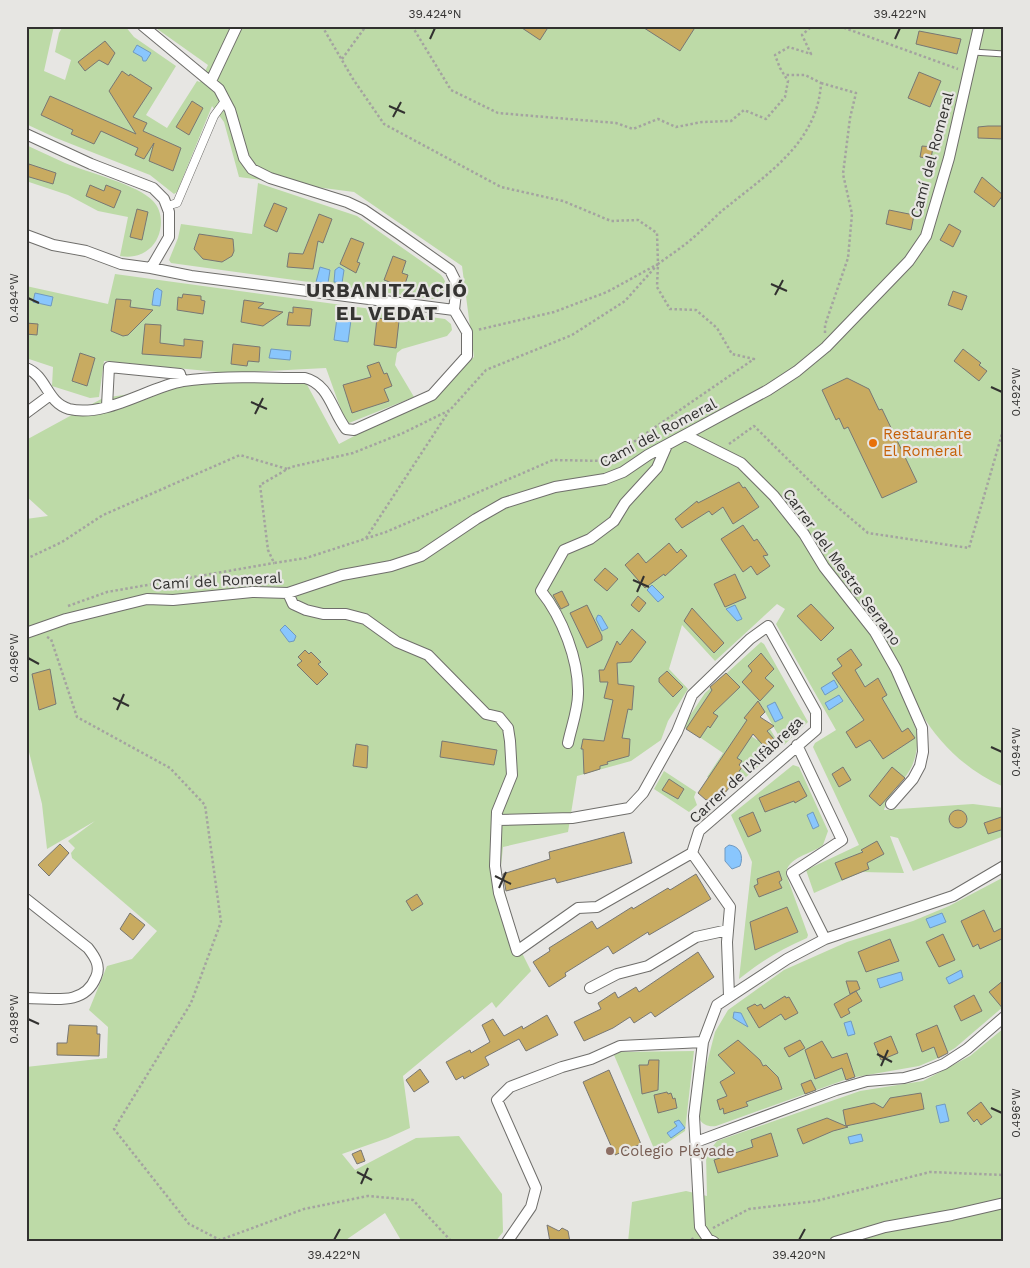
<svg xmlns="http://www.w3.org/2000/svg" width="1030" height="1268" font-family="'Work Sans',sans-serif">
<style>
.green{fill:#bddaa7}
.water{fill:#89c6fd;stroke:#6f99c0}
.building{fill:#c8ab61;stroke:#787774}
.lines{fill:none;stroke-linecap:round;stroke-linejoin:round}
.service-casing{stroke:#6f6e6b;stroke-width:7}
.pedestrian-casing{stroke:#6f6e6b;stroke-width:9}
.minor-casing{stroke:#6f6e6b;stroke-width:12}
.path{stroke:#a4a3a0;stroke-width:2.5;stroke-dasharray:2.5 2.5;stroke-linecap:butt}
.service{stroke:#fff;stroke-width:5}
.pedestrian{stroke:#fff;stroke-width:8}
.minor{stroke:#fff;stroke-width:10}
.ticks{fill:none;stroke:#323130;stroke-width:2}
.food-dot{fill:#e8710a;stroke:#e7e6e3;stroke-width:2}
.education-dot{fill:#8d6e63;stroke:#e7e6e3;stroke-width:2}
.labels{text-anchor:middle;stroke-width:4.5;stroke-linejoin:round;paint-order:stroke}
.street-label{font-size:15px;fill:#323130;stroke:#e7e6e3}
.food-label{font-size:15px;fill:#c56008;stroke:#e7e6e3;text-anchor:start}
.education-label{font-size:15px;fill:#785e54;stroke:#e7e6e3;text-anchor:start}
.district-label{font-size:20px;font-weight:bold;letter-spacing:1px;fill:#353432;stroke:#e7e6e3}
.neatline{fill:none;stroke:#323130;stroke-width:2}
.ticks-label{font-size:12px;text-anchor:middle;fill:#323130}
</style>
<rect width="100%" height="100%" fill="#e7e6e3"/>
<path class="green" d="M26,26H54L44,71L65,80L71,60L55,52L59,33L63,26H125L134,37L176,66L146,115L167,128L197,81L200,82L208,65L153,26H1004V787C968,771 941,746 921,713L912,720C917,729 918,737 917,746C914,780 891,784 884,810L973,804L1004,808V836L913,871L898,838L890,836L904,873L862,872L814,893L806,870L859,845L813,747L815,743L836,730L776,624L785,609L777,604L715,661L682,625L669,669L688,689L668,721L661,740L631,761L577,776L568,832L503,847L500,875L522,953L531,971L496,1008L492,1002L403,1076L410,1128L388,1138L342,1154L355,1170L416,1138L459,1136L502,1194L503,1232L495,1242H402L385,1213L343,1242H26V1067L107,1058L108,1027L89,1010L107,966L132,959L157,931L72,858L71,853L75,848L68,841L95,821L47,849L42,804L26,740V519L48,516L26,496V440L103,398L240,378L305,381L339,444L432,395L474,357L462,266L354,192L239,177L224,122L212,106L177,192L174,194L150,175L56,138L26,124Z
M26,145C39,151 52,157 65,163C86,172 139,185 153,201C166,214 162,239 149,249C141,256 130,258 120,256L128,217L98,211L68,195L26,181Z
M258,183L357,216L441,275C450,285 446,296 433,299L171,263L169,260L178,238L181,224L252,234Z
M115,274L445,319L451,324L452,330L447,336L402,349L397,353L395,365L414,397L349,423L345,421L326,368L228,373L104,361L99,397L90,398L52,386L53,367L26,358V286L108,304Z
M761,642L764,644L808,722L784,745L761,705L741,729L757,740L770,729L781,747L732,789L707,777L723,753L683,726L705,693Z
M793,765L799,767L828,831L823,845C812,854 787,857 786,874L808,935L807,938C781,949 760,962 739,979L752,862L731,815Z
M664,771L696,792L694,797L697,805L689,812L654,789Z
M1004,877V1006L955,1048L938,1058L919,1066L850,1078L716,1126C709,1127 702,1125 699,1118L705,1071L715,1032L728,1010L784,970L847,942L913,921L949,906Z
M1004,1028V1242H628L632,1202L686,1191L707,1196L706,1155L717,1141L860,1091L923,1081L970,1056Z
M694,1051L685,1131L655,1151L614,1055L619,1052Z"/>
<path class="water" d="M137,45L151,53L146,61H143L142,57L133,52Z
M320,267L330,270L328,283L316,282Z
M339,267L344,270L342,283L334,282L335,270Z
M157,288L162,291L160,306L152,305L154,291Z
M35,293L53,297L51,306L33,302Z
M337,318L351,320L348,342L334,340Z
M271,349L291,351L290,360L269,358Z
M652,585L664,597L658,602L647,590Z
M735,605L742,619L737,621L726,609Z
M598,615L601,616L608,628L602,631L596,619Z
M285,625L296,636L294,641L289,642L280,630Z
M834,680L838,687L825,695L821,688Z
M839,695L843,701L829,710L825,703Z
M775,702L783,718L775,722L767,706Z
M813,812L819,826L813,829L807,815Z
M729,845C740,846 744,856 740,866L732,869L725,861V848Z
M942,913L946,922L930,928L926,919Z
M961,970L963,977L949,984L946,978Z
M901,972L903,980L880,988L877,979Z
M734,1012L741,1013L748,1027L733,1018Z
M851,1021L855,1034L848,1036L844,1023Z
M945,1104L949,1121L940,1123L936,1106Z
M679,1120L685,1128L671,1138L667,1133L677,1126L674,1122Z
M861,1134L863,1141L850,1144L848,1137Z"/>
<path class="building" d="M519,26H549L540,40Z
M641,26H696L680,51Z
M919,31L961,39L957,54L916,44Z
M105,41L115,53L108,65L99,60L85,71L78,62Z
M122,71L129,76L130,74L152,88L133,117L147,123L143,131L181,148L173,171L149,161L154,143L144,159L135,155L138,148L101,131L94,144L71,134L73,130L41,115L50,96L136,134L109,91Z
M919,72L941,81L930,107L908,98Z
M192,101L203,108L189,135L176,127Z
M988,126H1004V139L978,138V127Z
M922,146L933,147L931,159L920,157Z
M29,164L56,173L53,184L26,176Z
M982,177L1003,195L994,207L974,192Z
M90,185L104,191L106,185L121,191L114,208L86,196Z
M274,203L287,208L277,232L264,226Z
M137,209L148,212L142,240L130,237Z
M889,210L914,215L911,230L886,224Z
M319,214L332,219L323,243L318,241L313,269L287,267L289,253L303,254Z
M949,224L961,231L953,247L940,240Z
M199,234L233,239L234,251L232,256L222,262L203,259L194,249Z
M351,238L364,243L357,262L360,263L356,273L340,264Z
M393,256L406,261L402,273L408,275L404,287L384,280Z
M953,291L967,296L962,310L948,305Z
M183,294L201,296V300L205,301L203,314L177,310L178,297L182,298Z
M116,299L131,300L130,307L153,310L128,335L123,336L111,331Z
M244,300L264,303L258,308L283,312L263,326L241,322Z
M293,307L312,309L310,326L287,325L289,312L293,313Z
M377,318L399,321L396,348L374,345Z
M26,323L38,324L37,335L26,334Z
M145,324L161,325L160,343L184,346V339L203,341L201,358L142,354Z
M233,344L260,347L259,362L248,361L247,366L231,364Z
M963,349L981,363L979,365L987,371L979,381L954,361Z
M80,353L95,358L87,386L72,381Z
M379,362L384,374L387,373L392,386L384,389L389,401L352,413L343,385L371,377L367,366Z
M847,378L869,389L879,410L882,409L917,482L882,498L848,427L844,429L839,418L836,420L822,390Z
M739,482L743,488L745,487L759,507L733,524L723,507L712,515L709,511L682,528L675,519L697,501L698,503Z
M743,525L754,541L757,539L768,555L763,556L770,566L757,575L751,566L743,572L721,539Z
M669,543L677,553L681,549L687,556L665,576L664,574L645,588L625,565L638,553L646,563Z
M605,568L618,579L607,591L594,580Z
M735,574L746,598L725,607L714,584Z
M562,591L569,605L561,609L553,595Z
M638,596L646,603L639,612L631,605Z
M811,604L834,628L821,641L797,616Z
M587,605L602,636V640L587,648L570,613Z
M692,608L724,643L714,653L684,621Z
M632,629L646,642L631,662L617,663L618,684L634,686L632,710L628,709L622,738L630,739L629,756L607,762L608,764L600,766V769L584,774L583,749H581L583,739L604,741L613,700L604,698L608,682H600L599,670H604L617,641L620,645Z
M851,649L862,665L855,670L865,687L878,678L887,695L882,698L902,732L908,728L915,738L883,759L870,740L856,748L846,732L864,720L832,673L842,666L837,659Z
M305,650L309,654L311,652L321,662L318,664L328,674L317,685L297,665L302,661L298,657Z
M761,653L774,669L765,678L774,686L760,701L742,682L752,671L748,666Z
M50,669L56,704L39,710L32,674Z
M667,671L683,687L673,697L659,682V678Z
M726,673L740,687L713,713L718,716L710,728L708,726L700,738L686,729L712,690L710,687Z
M758,701L765,712L760,717L774,726L767,731L780,746L771,754L753,734L737,758L742,761L739,765L742,767L738,773L740,775L724,794L706,800L698,793L747,720L744,718Z
M442,741L497,750L494,765L440,757Z
M356,744L368,746L367,768L353,766Z
M843,767L851,780L839,787L832,774Z
M892,767L905,778L880,806L869,796Z
M669,779L684,789L678,799L662,790Z
M799,781L807,796L795,803L794,801L765,812L759,798Z
M949 819a9 9 0 1 1 18 0a9 9 0 1 1-18 0Z
M753,812L761,831L748,837L739,818Z
M1004,816V829L988,834L984,823Z
M624,832L632,863L557,883L555,878L506,891L503,874L550,859L549,852Z
M877,841L884,854L867,863L869,869L842,880L835,863L863,852L861,850Z
M60,844L69,853L49,876L38,865Z
M779,871L782,880L779,882L782,888L759,897L754,886L758,884L757,879Z
M696,874L711,899L649,935L648,932L613,954L608,946L565,973L566,976L549,987L533,962L550,951L549,948L592,921L597,929L632,907L633,909L668,888L670,890Z
M417,894L423,904L412,911L406,901Z
M787,907L798,932L755,950L750,922Z
M984,910L994,932L1004,927V938L980,949L978,944L973,947L961,921Z
M130,913L145,925L133,940L120,929Z
M943,934L955,960L939,967L926,942Z
M890,939L899,961L866,972L858,952Z
M698,952L714,977L655,1017L651,1012L634,1023L630,1017L613,1028L584,1041L574,1022L601,1009L598,1003L615,992L618,998L636,987L639,992Z
M1004,980V1010L989,992Z
M846,981H857L860,989L850,994Z
M856,991L862,1001L848,1009L850,1013L841,1018L834,1004Z
M974,995L982,1011L961,1021L954,1006Z
M785,996L786,998L789,997L798,1013L785,1020L781,1014L759,1028L747,1008L755,1004L757,1006L761,1004L764,1009Z
M547,1015L558,1035L526,1051L519,1039L485,1057L489,1065L464,1079L463,1076L456,1080L446,1062L470,1050L471,1053L490,1042L482,1025L493,1019L504,1036L522,1026L523,1029Z
M69,1025L97,1026V1034H100L99,1056L57,1055V1043H67Z
M937,1025L948,1053L938,1058L934,1047L922,1052L916,1034Z
M891,1036L898,1053L881,1060L874,1043Z
M738,1040L760,1060L763,1066L766,1065L778,1077L782,1089L746,1102L748,1106L724,1114L723,1108L720,1110L717,1100L727,1096L720,1082L735,1073L718,1055Z
M800,1040L805,1048L789,1057L784,1048Z
M822,1041L832,1058L847,1053L855,1077L846,1080L842,1068L815,1079L805,1050Z
M649,1060H659L658,1090L642,1094L639,1065H648Z
M420,1069L429,1082L414,1092L406,1080Z
M609,1070L641,1144L615,1155L583,1082Z
M811,1080L816,1090L805,1094L801,1084Z
M667,1092L668,1094L671,1093L673,1099L675,1098L677,1108L658,1113L654,1095Z
M921,1093L924,1109L846,1126L843,1110L874,1103L883,1108L890,1098Z
M981,1102L992,1117L981,1125L977,1119L974,1122L967,1113Z
M827,1118L848,1127L833,1131L803,1144L797,1129Z
M771,1133L778,1156L718,1173L714,1160L753,1147L751,1140Z
M361,1150L365,1161L357,1164L352,1154Z
M547,1225L559,1231L562,1228L568,1231L570,1242H550Z"/>
<g class="lines">
<defs>
<path id="service" d="M973,52L1004,54"/>
<path id="pedestrian" d="M167,206L177,203L214,116L225,101"/>
<path id="minor" d="M143,26L219,89L230,110L244,158L252,169L270,178L347,202L364,210L399,234L450,270L457,284L454,310
M211,81L237,26
M26,134L91,164L153,188L164,199L169,212V237L151,268
M26,235L53,245L86,251L121,264L151,268L191,276L454,310
M26,368C47,376 46,402 69,409C105,418 149,387 183,381C222,375 265,378 305,378C329,384 332,411 346,429L354,430L432,395L467,356V332L454,310
M107,406L109,367L180,374L182,381
M26,413L49,396
M685,435L741,463L774,496L804,534L824,567L875,632L896,669L922,728L923,752L920,766L913,779L891,804
M288,593L293,604L306,610L323,614H346L365,619L397,642L428,655L486,714L499,717L508,728L510,741L512,775L497,812L495,866L499,893L517,951L578,908L597,907L692,853
M26,633L66,619L147,599L173,600L252,592L288,593L342,575L391,566L421,556L476,519L504,503L555,487L605,479L623,472L648,455L768,390L797,371L826,347L909,261L926,236L949,158L979,26
M568,743C571,728 578,710 578,694C579,660 562,617 541,591L564,550L590,539L614,521L625,503L657,468L667,445
M797,745L842,840L792,873L825,939
M497,820L572,818L629,808L643,793L677,732L692,695L750,639L768,626L816,712V730L699,831L692,853L730,907L727,942L729,996
M26,899L88,948C95,957 101,966 96,977C84,1007 52,998 26,998
M590,988L617,974L648,966L696,937L728,930
M696,1142L836,1090L867,1081L904,1078L922,1073L944,1064L967,1049L1004,1017
M507,1242L531,1207L536,1188L497,1100L510,1087L562,1067L591,1059L620,1046L703,1042
M714,1242L708,1239L700,1227L694,1116L703,1042L717,1005L787,959L825,939L953,896L1004,866
M835,1242L885,1227L952,1215L1004,1203"/>
</defs>
<use href="#service" class="service-casing"/>
<use href="#pedestrian" class="pedestrian-casing"/>
<use href="#minor" class="minor-casing"/>
<path class="path" d="M322,26L353,79L384,124L501,187L563,201L611,221L638,220L657,233L658,264L607,292L554,312L477,330
M412,26L451,90L498,113L616,123L633,129L658,119L676,127L702,122L731,121L744,110L766,119L785,97L788,81L780,68L775,55L789,47L811,54L802,35L812,26
M839,26L958,69
M342,59L366,26
M821,83L856,93L850,118L843,174L852,214L848,258L825,325V333
M658,264L625,301L572,335L486,370L450,410L403,433L353,453L291,467L260,485L268,550L274,563L306,558L386,532L553,460L606,461L754,359L732,354L717,328L696,310L670,309L657,287L658,264C670,255 683,247 694,237C706,227 716,215 728,206C769,173 818,141 821,83L805,75H784
M729,444L754,426L828,499L868,533L969,548L1004,427
M366,538L449,411
M26,559L62,542L103,515L240,455L287,469
M68,606L107,592L274,563
M47,637L51,639L77,717L170,768L205,805L221,922L191,1003L114,1129L189,1224L220,1240L304,1209L368,1196L413,1200L452,1242
M713,1228L749,1209L816,1201L930,1172L1004,1175
M687,1242L694,1238"/>
<use href="#service" class="service"/>
<use href="#pedestrian" class="pedestrian"/>
<use href="#minor" class="minor"/>
</g>
<path class="ticks" d="M430,39L435,28M895,39L900,28M389,106L405,113M393,117L401,102M771,284L787,291M775,295L783,280M28,298L39,303M991,387L1002,392M251,402L267,409M255,414L263,398M633,580L649,587M637,592L644,576M28,658L39,664M113,698L129,706M117,710L124,694M991,747L1002,752M495,876L511,884M499,888L506,872M28,1019L39,1024M877,1054L892,1062M881,1066L888,1050M991,1108L1002,1113M357,1172L372,1180M361,1184L368,1168M334,1240L340,1229M799,1240L805,1229"/>
<circle class="food-dot" cx="873" cy="443" r="5"/>
<circle class="education-dot" cx="610" cy="1151" r="5"/>
<g class="labels">
<g class="street-label">
<text transform="translate(932 155) rotate(-75)" y="5">Camí del Romeral</text>
<text transform="translate(658 433) rotate(-28)" y="5">Camí del Romeral</text>
<text transform="translate(842 567) rotate(54)" y="5">Carrer del Mestre Serrano</text>
<text transform="translate(217 581) rotate(-3)" y="5">Camí del Romeral</text>
<text transform="translate(746 770) rotate(-43)" y="5">Carrer de l'Alfàbrega</text>
</g>
<g class="food-label">
<text x="883" y="439">Restaurante<tspan x="883" dy="17">El Romeral</tspan></text>
</g>
<g class="education-label">
<text x="620" y="1156">Colegio Pléyade</text>
</g>
<g class="district-label">
<text x="387" y="297">URBANITZACIÓ<tspan x="387" dy="23">EL VEDAT</tspan></text>
</g>
</g>
<rect width="1030" height="1268" fill="none" stroke="#e7e6e3" stroke-width="55"/>
<rect x="28" y="28" width="974" height="1212" class="neatline"/>
<g class="ticks-label">
<text x="435" y="18">39.424°N</text>
<text x="900" y="18">39.422°N</text>
<text transform="translate(14 298) rotate(-90)" y="4">0.494°W</text>
<text transform="translate(1016 392) rotate(-90)" y="4">0.492°W</text>
<text transform="translate(14 658) rotate(-90)" y="4">0.496°W</text>
<text transform="translate(1016 752) rotate(-90)" y="4">0.494°W</text>
<text transform="translate(14 1019) rotate(-90)" y="4">0.498°W</text>
<text transform="translate(1016 1113) rotate(-90)" y="4">0.496°W</text>
<text x="334" y="1259">39.422°N</text>
<text x="799" y="1259">39.420°N</text>
</g>
</svg>
